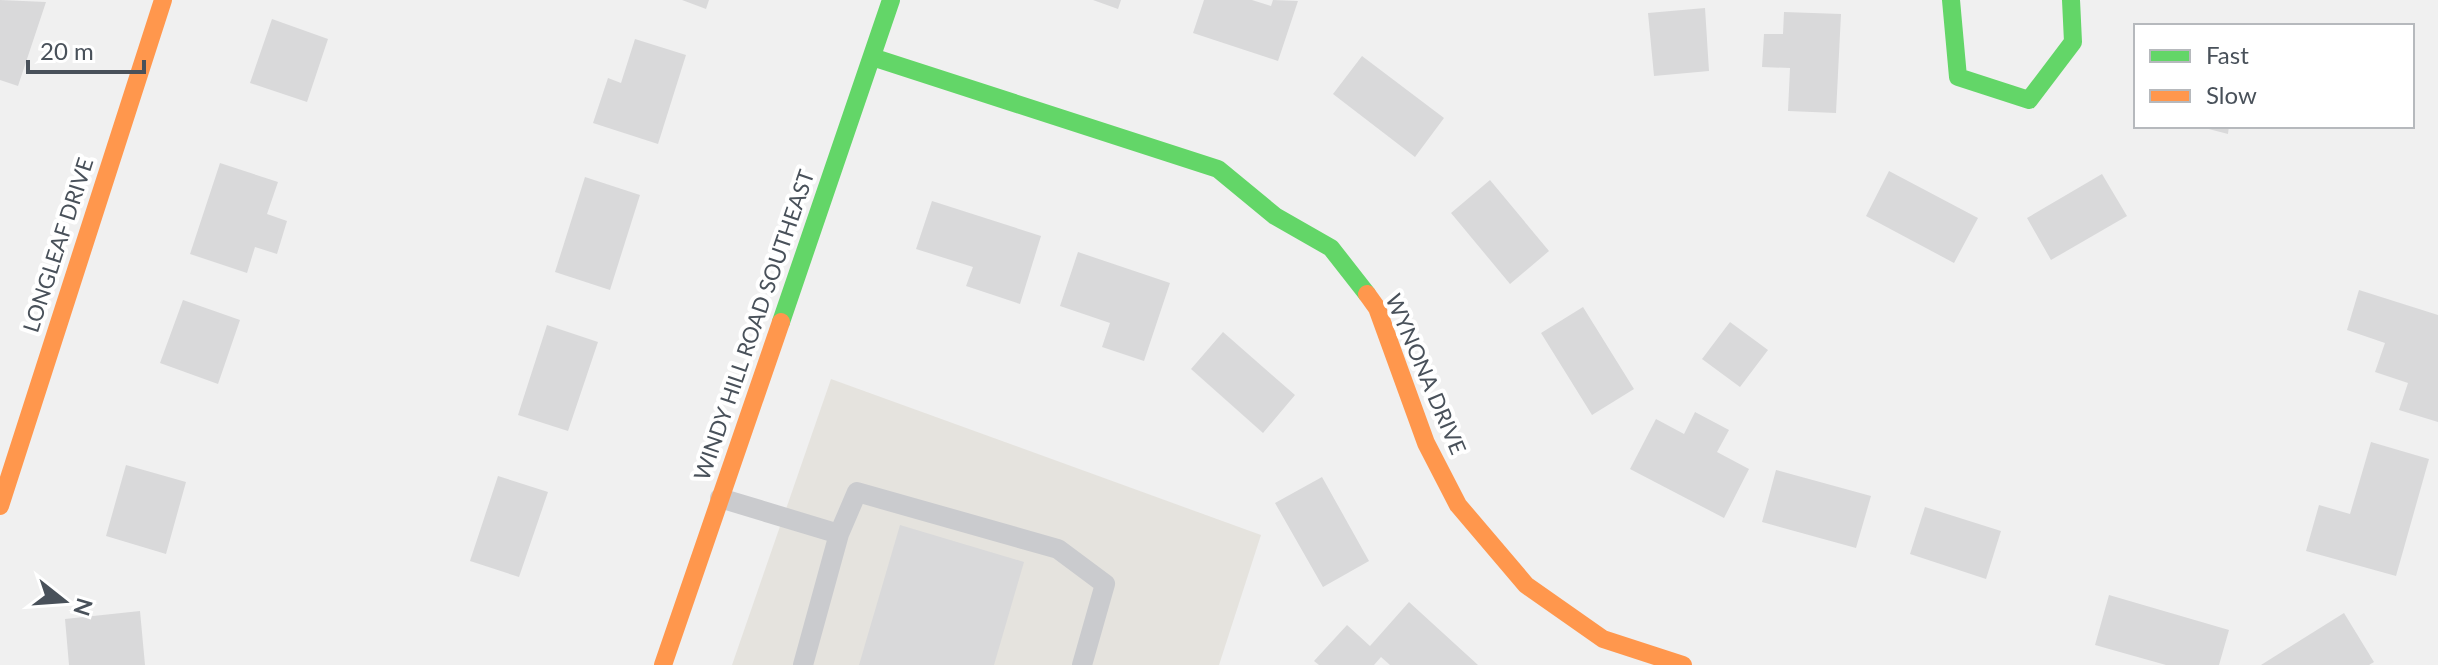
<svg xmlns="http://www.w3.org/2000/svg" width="2438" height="665" font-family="Lato,sans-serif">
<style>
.commercial{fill:#e5e3de}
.building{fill:#d9d9da}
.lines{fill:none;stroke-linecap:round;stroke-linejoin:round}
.lane{stroke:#cacbce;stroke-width:20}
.fast{stroke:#63d668;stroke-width:18}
.slow{stroke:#ff974d;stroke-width:18}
.labels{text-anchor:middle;stroke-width:8;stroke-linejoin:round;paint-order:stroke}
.street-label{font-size:22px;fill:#49515a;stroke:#fff}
</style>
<rect width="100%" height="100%" fill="#f0f0f0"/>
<path class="commercial" d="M831,379L1261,535L1219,665H732Z"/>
<path class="building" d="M0,0L46,2L18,86L0,80Z
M682,0H709L706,9Z
M1093,0H1121L1118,9Z
M1204,0H1252L1271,6L1273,0L1298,1L1278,61L1193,33Z
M1705,8L1709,71L1654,76L1648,13Z
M1784,12L1841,14L1836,113L1788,111L1790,68L1762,67L1764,34H1783Z
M272,19L328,39L307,102L250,83Z
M635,39L686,55L658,144L593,123L608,78L621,83Z
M1362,56L1444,118L1415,157L1333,94Z
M2197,126H2229L2228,134Z
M220,163L278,182L267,214L287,221L277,254L255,247L247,273L190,254Z
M1889,171L1978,218L1954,263L1866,216Z
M2102,174L2127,216L2051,260L2027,218Z
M585,177L640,195L610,290L555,272Z
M1490,180L1549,251L1510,284L1451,213Z
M932,201L1041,236L1020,304L966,286L973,267L916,249Z
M1078,252L1170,283L1144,361L1102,347L1110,323L1060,306Z
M2359,290L2438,315V422L2399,410L2408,383L2375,372L2385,343L2347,330Z
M183,300L240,320L218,384L160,363Z
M1583,307L1634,389L1592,415L1541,333Z
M1730,322L1768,350L1740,387L1702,359Z
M547,325L598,342L568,431L518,415Z
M1223,332L1295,395L1263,433L1191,369Z
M1695,412L1729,430L1717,452L1749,469L1724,518L1630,469L1656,419L1684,434Z
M2371,442L2429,459L2396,576L2306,551L2319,505L2350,514Z
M126,465L186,482L166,554L106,536Z
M1776,470L1871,496L1856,548L1762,522Z
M498,476L548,492L519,577L470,561Z
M1322,477L1369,561L1323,587L1275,503Z
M1925,507L2001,531L1986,579L1910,554Z
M900,525L1024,562L994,665H859Z
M2109,595L2229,630L2219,665H2166L2095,645Z
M1409,602L1478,665H1390L1381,657L1374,665H1319L1314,661L1347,625L1370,646Z
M140,611L145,665H69L65,619Z
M2344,613L2374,662L2369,665H2261Z"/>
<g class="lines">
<path class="lane" d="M720,498L839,534L857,492L1058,549L1105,584L1082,665
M803,665L839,534"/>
<path class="fast" d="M1951,0L1958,77L2029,100L2073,42L2071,0
M872,57L1218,169L1275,216L1331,248L1367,294
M781,322L891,0"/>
<path class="slow" d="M1367,294L1377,308L1426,443L1458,505L1526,585L1603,639L1683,665
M0,506L163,0
M663,665L781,322"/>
</g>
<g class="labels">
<g class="street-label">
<text transform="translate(58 245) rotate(-72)" y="8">LONGLEAF DRIVE</text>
<text transform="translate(754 325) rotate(-71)" y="8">WINDY HILL ROAD SOUTHEAST</text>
<text transform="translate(1426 374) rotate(67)" y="8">WYNONA DRIVE</text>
</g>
</g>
<rect x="2134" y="24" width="280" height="104" fill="#ffffff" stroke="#b6b9bd" stroke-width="2"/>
<rect x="2150" y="50" width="40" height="12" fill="#63d668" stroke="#b6b9bd" stroke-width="2"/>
<text x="2206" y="64" font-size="24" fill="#49515a">Fast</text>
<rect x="2150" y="90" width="40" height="12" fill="#ff974d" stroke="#b6b9bd" stroke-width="2"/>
<text x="2206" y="104" font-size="24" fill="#49515a">Slow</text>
<g transform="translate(64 601) rotate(107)" stroke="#ffffff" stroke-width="6" paint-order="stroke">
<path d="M0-6L14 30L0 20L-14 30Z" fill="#49515a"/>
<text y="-12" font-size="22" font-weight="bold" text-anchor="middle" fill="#49515a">N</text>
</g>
<path d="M28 60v12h116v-12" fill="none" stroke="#49515a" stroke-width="4"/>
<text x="40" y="60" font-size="24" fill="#49515a" stroke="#ffffff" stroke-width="6" paint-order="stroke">20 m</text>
</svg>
